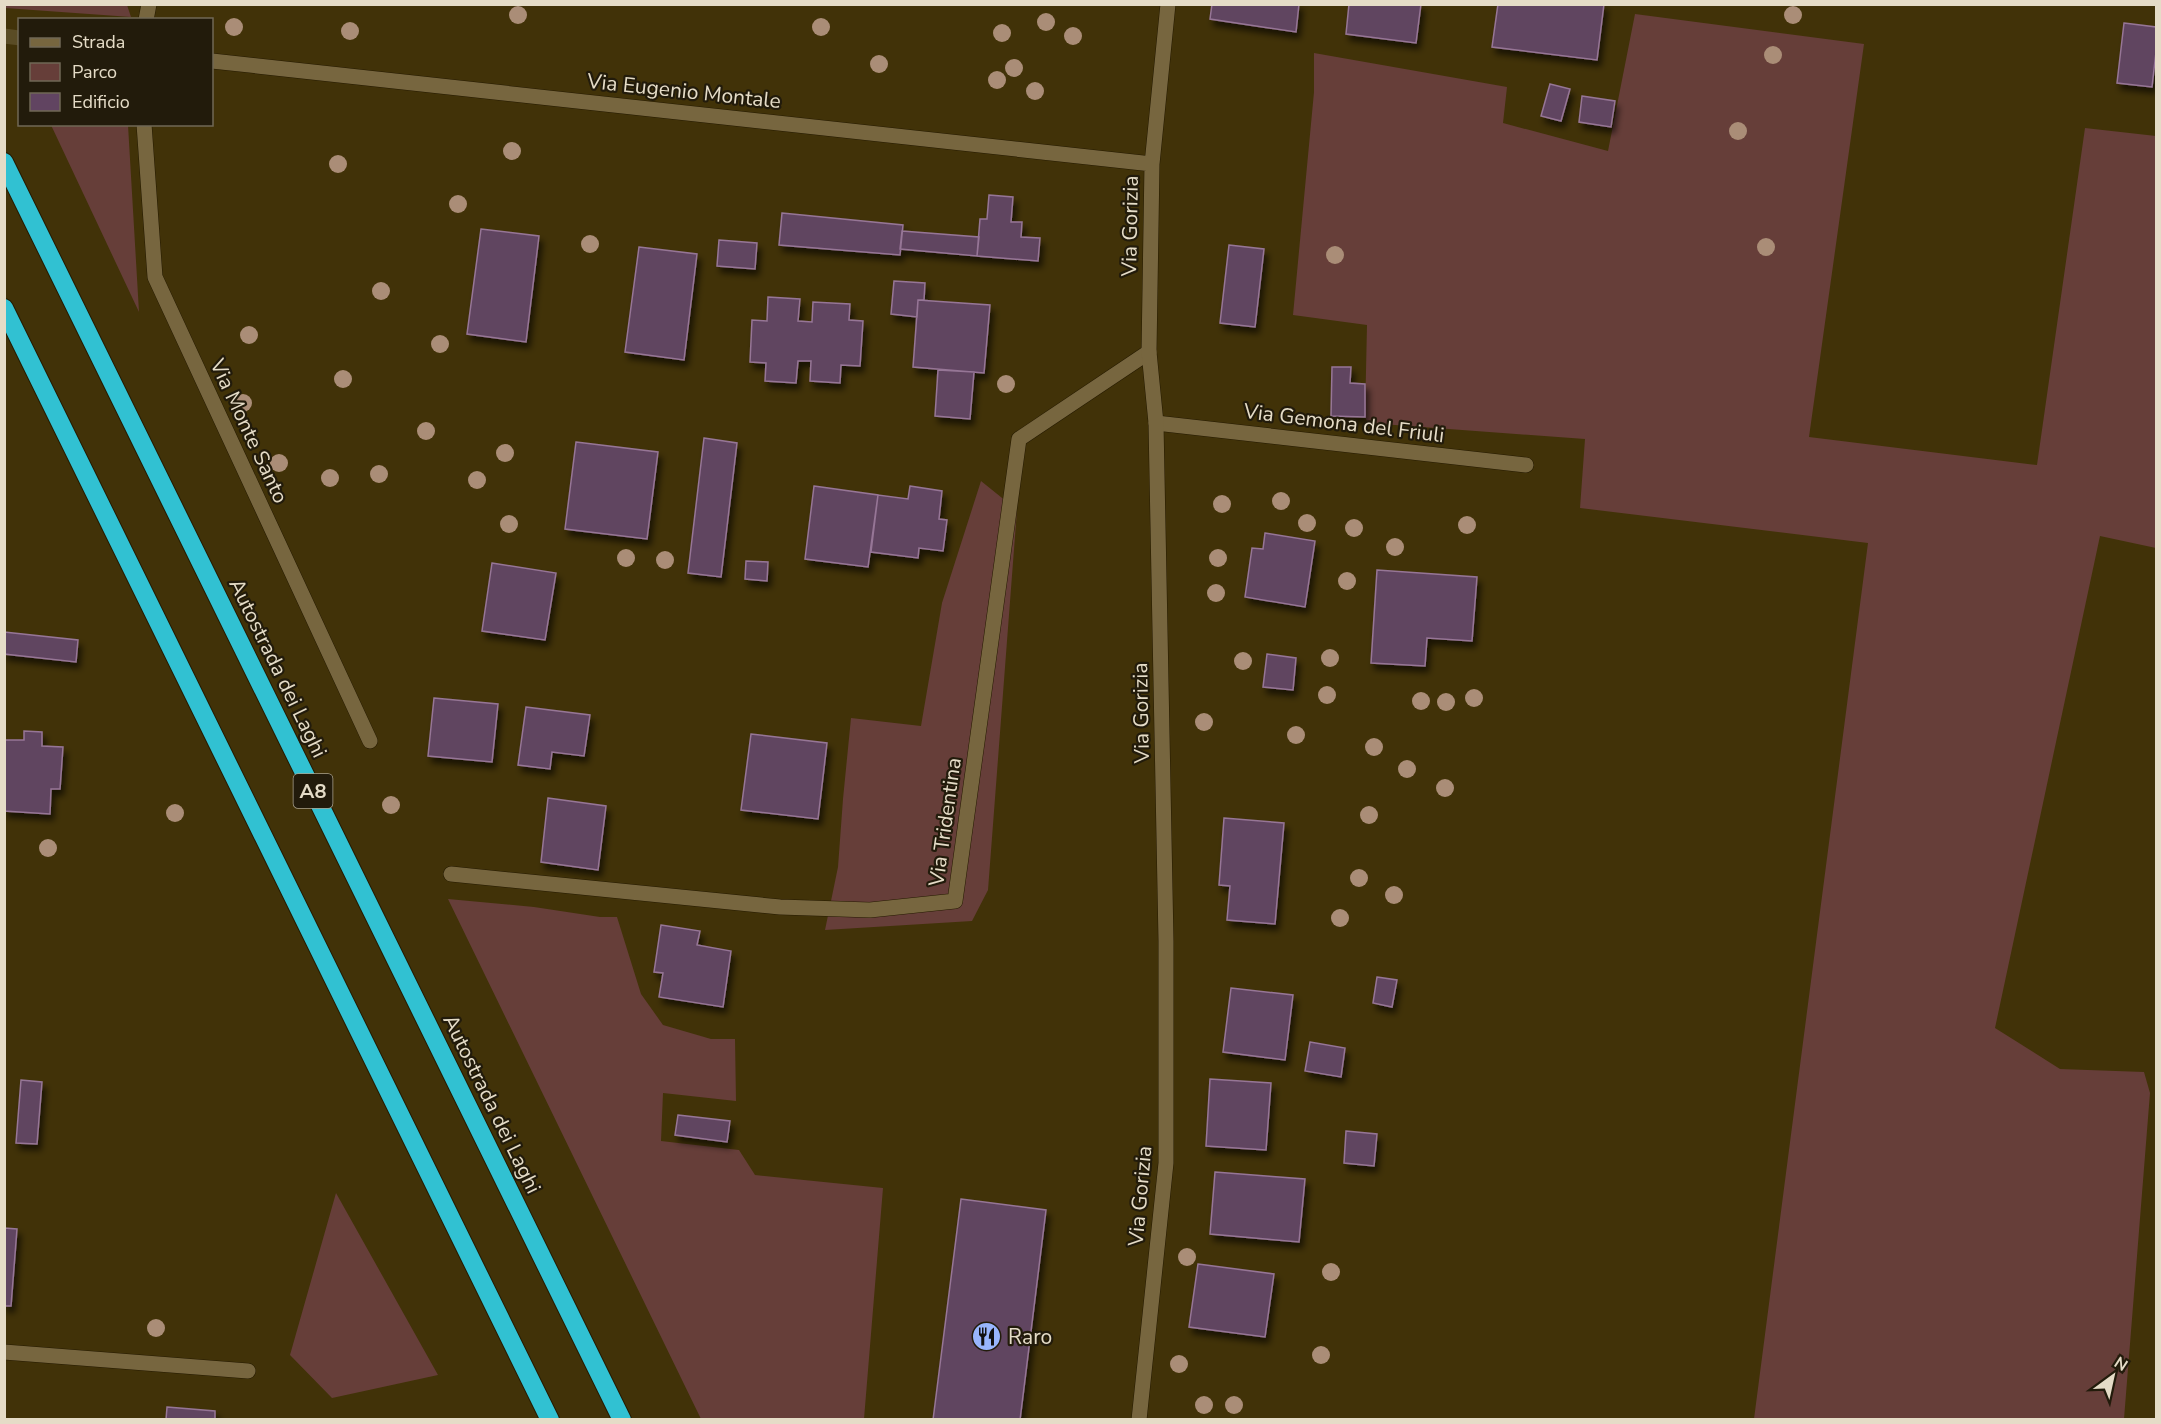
<svg xmlns="http://www.w3.org/2000/svg" width="2161" height="1424" font-family="'Nunito Sans',sans-serif">
<style>
.green{fill:#663e39}
.building{fill:#614461;stroke:#967696;stroke-width:1.5;filter:url(#shadow)}
.lines{fill:none;stroke-linecap:round;stroke-linejoin:round}
.tertiary-tunnel{stroke:#5a4c25;stroke-width:15;stroke-dasharray:15 8;stroke-linecap:butt}
.service-casing{stroke:#251a00;stroke-width:16}
.minor-casing{stroke:#251a00;stroke-width:16}
.tertiary-casing{stroke:#251a00;stroke-width:16}
.motorway-casing{stroke:#251a00;stroke-width:20}
.service{stroke:#77663f;stroke-width:15}
.minor{stroke:#77663f;stroke-width:15}
.tertiary{stroke:#77663f;stroke-width:15}
.motorway{stroke:#31c1d2;stroke-width:18}
.tree{fill:#aa8d77}
.labels{text-anchor:middle;stroke-width:4.5;stroke-linejoin:round;paint-order:stroke}
.shield{fill:#221b0b;stroke:#aaa28f;stroke-width:1.5}
.shield-label{font-size:20px;font-weight:bold;fill:#e5dcc7}
.street-label{font-size:21px;fill:#e5dcc7;stroke:#221b0b}
.poi-label{font-size:21px;fill:#e5dcc7;stroke:#221b0b;text-anchor:start}
</style>
<defs>
<filter id="shadow"><feDropShadow dx="3.5" dy="6" stdDeviation="3" flood-color="#0009"/></filter>
</defs>
<rect width="100%" height="100%" fill="#413208"/>
<path class="green" d="M4,5H127L131,17L5,8Z
M1635,14L1864,44L1809,437L2037,465L2085,128L2156,136V548L2100,536L1995,1028L2060,1069L2144,1072L2150,1093L2124,1419H1754L1868,543L1580,508L1585,439L1368,423L1365,417L1367,325L1293,315L1314,92V53L1507,87L1503,123L1608,151Z
M51,125H128L139,312Z
M981,481L1017,510L988,890L972,921L825,930L838,867L843,799L851,718L921,726L942,603Z
M448,899L534,907L600,917H617L641,994L663,1025L711,1039H735L736,1101L663,1093L661,1141L739,1150L755,1175L883,1188L864,1419H701Z
M336,1193L438,1375L332,1398L290,1355Z"/>
<path class="building" d="M1212,4H1299L1296,32L1210,19Z
M1349,4H1421L1416,43L1346,34Z
M1498,4H1604L1597,60L1492,47Z
M2124,23L2156,27V52L2152,87L2117,83Z
M1550,84L1570,89L1561,121L1541,116Z
M1582,96L1615,101L1611,127L1579,122Z
M989,195L1013,197L1011,222H1022L1021,237L1040,238L1038,261L977,256L980,219H987Z
M782,213L903,225L900,255L779,245Z
M481,229L539,236L526,342L467,334Z
M902,231L979,237L977,256L900,249Z
M719,240L757,243L755,269L717,266Z
M1229,245L1264,249L1255,327L1220,323Z
M639,247L697,254L684,360L625,352Z
M894,281L925,283L924,300H918L917,317L891,314Z
M768,297L800,299L798,321L812,322L813,302L850,304L849,320L863,321L860,366L841,365L840,383L810,381L811,361H798L796,383L765,381L766,363L750,362L752,320L767,321Z
M918,300L990,305L984,373L913,367Z
M1332,367H1351L1350,383L1365,384V417L1331,416Z
M938,370L974,372L970,419L935,416Z
M704,438L737,443L721,577L688,573Z
M576,442L658,452L647,539L565,529Z
M814,486L878,495L868,567L805,559Z
M910,486L942,491L939,519L947,520L943,551L919,548L918,558L871,552L878,495L908,499Z
M1265,533L1315,541L1305,607L1245,597L1252,548L1263,549Z
M746,561L768,562L767,581L745,579Z
M492,563L556,573L545,640L482,631Z
M1377,570L1477,577L1472,641L1427,638L1425,666L1371,663Z
M4,632L78,640L76,662L4,654Z
M1267,654L1296,658L1293,690L1263,687Z
M434,698L498,704L492,762L428,756Z
M526,707L590,715L584,756L552,752L550,769L518,765Z
M24,731L42,732V746L63,747L60,789H51L50,814L4,811V740H24Z
M751,734L827,743L818,819L741,810Z
M548,798L606,806L598,870L541,862Z
M1224,818L1284,823L1275,924L1227,920L1230,886L1219,885Z
M661,925L700,931L697,945L731,951L723,1007L659,997L663,973L654,972Z
M1377,977L1397,980L1392,1007L1373,1003Z
M1231,988L1293,995L1285,1060L1223,1052Z
M1310,1042L1345,1048L1341,1077L1305,1071Z
M1210,1079L1271,1083L1266,1150L1206,1146Z
M21,1080L42,1082L37,1144L16,1143Z
M678,1115L730,1121L727,1142L675,1135Z
M1346,1131L1377,1134L1374,1166L1344,1163Z
M1215,1172L1305,1179L1299,1242L1210,1234Z
M961,1199L1046,1210L1020,1420H933Z
M4,1228L17,1229L11,1306H4Z
M1198,1264L1274,1274L1265,1337L1189,1327Z
M167,1407L215,1411V1420H166Z"/>
<g class="lines">
<path class="tertiary-tunnel" d="M4,36L20,38"/>
<defs>
<path id="service" d="M4,1352L248,1371"/>
<path id="minor" d="M146,20L149,4
M144,124L155,277L370,741
M1156,423L1526,465
M451,874L780,907L870,910L955,901L1019,439L1149,352"/>
<path id="tertiary" d="M212,61L1152,164
M1139,1420L1166,1163V941L1156,423L1149,352L1152,164L1168,4"/>
<path id="motorway" d="M4,162L622,1420
M4,308L550,1420"/>
</defs>
<use href="#service" class="service-casing"/>
<use href="#minor" class="minor-casing"/>
<use href="#tertiary" class="tertiary-casing"/>
<use href="#motorway" class="motorway-casing"/>
<use href="#service" class="service"/>
<use href="#minor" class="minor"/>
<use href="#tertiary" class="tertiary"/>
<use href="#motorway" class="motorway"/>
</g>
<g class="tree">
<circle cx="518" cy="15" r="9"/>
<circle cx="1793" cy="15" r="9"/>
<circle cx="1046" cy="22" r="9"/>
<circle cx="234" cy="27" r="9"/>
<circle cx="821" cy="27" r="9"/>
<circle cx="350" cy="31" r="9"/>
<circle cx="1002" cy="33" r="9"/>
<circle cx="1073" cy="36" r="9"/>
<circle cx="1773" cy="55" r="9"/>
<circle cx="879" cy="64" r="9"/>
<circle cx="1014" cy="68" r="9"/>
<circle cx="997" cy="80" r="9"/>
<circle cx="1035" cy="91" r="9"/>
<circle cx="1738" cy="131" r="9"/>
<circle cx="512" cy="151" r="9"/>
<circle cx="338" cy="164" r="9"/>
<circle cx="458" cy="204" r="9"/>
<circle cx="590" cy="244" r="9"/>
<circle cx="1766" cy="247" r="9"/>
<circle cx="1335" cy="255" r="9"/>
<circle cx="381" cy="291" r="9"/>
<circle cx="249" cy="335" r="9"/>
<circle cx="440" cy="344" r="9"/>
<circle cx="343" cy="379" r="9"/>
<circle cx="1006" cy="384" r="9"/>
<circle cx="243" cy="403" r="9"/>
<circle cx="426" cy="431" r="9"/>
<circle cx="505" cy="453" r="9"/>
<circle cx="279" cy="463" r="9"/>
<circle cx="379" cy="474" r="9"/>
<circle cx="330" cy="478" r="9"/>
<circle cx="477" cy="480" r="9"/>
<circle cx="1281" cy="501" r="9"/>
<circle cx="1222" cy="504" r="9"/>
<circle cx="1307" cy="523" r="9"/>
<circle cx="509" cy="524" r="9"/>
<circle cx="1467" cy="525" r="9"/>
<circle cx="1354" cy="528" r="9"/>
<circle cx="1395" cy="547" r="9"/>
<circle cx="626" cy="558" r="9"/>
<circle cx="1218" cy="558" r="9"/>
<circle cx="665" cy="560" r="9"/>
<circle cx="1347" cy="581" r="9"/>
<circle cx="1216" cy="593" r="9"/>
<circle cx="1330" cy="658" r="9"/>
<circle cx="1243" cy="661" r="9"/>
<circle cx="1327" cy="695" r="9"/>
<circle cx="1474" cy="698" r="9"/>
<circle cx="1421" cy="701" r="9"/>
<circle cx="1446" cy="702" r="9"/>
<circle cx="1204" cy="722" r="9"/>
<circle cx="1296" cy="735" r="9"/>
<circle cx="1374" cy="747" r="9"/>
<circle cx="1407" cy="769" r="9"/>
<circle cx="1445" cy="788" r="9"/>
<circle cx="391" cy="805" r="9"/>
<circle cx="175" cy="813" r="9"/>
<circle cx="1369" cy="815" r="9"/>
<circle cx="48" cy="848" r="9"/>
<circle cx="1359" cy="878" r="9"/>
<circle cx="1394" cy="895" r="9"/>
<circle cx="1340" cy="918" r="9"/>
<circle cx="1187" cy="1257" r="9"/>
<circle cx="1331" cy="1272" r="9"/>
<circle cx="156" cy="1328" r="9"/>
<circle cx="1321" cy="1355" r="9"/>
<circle cx="1179" cy="1364" r="9"/>
<circle cx="1204" cy="1405" r="9"/>
<circle cx="1234" cy="1405" r="9"/>
</g>
<defs>
<symbol id="restaurant-disc" viewBox="-11 -11 22 22"><circle r="9.5" fill="#98b5fd" stroke="#221b0b"/><path d="M-5-6h1v4h1v-4h1v4h1v-4h1v5L-1.5 .5V6h-2V.5L-5-1ZM5-6V6H3V1.5H1.5Q1.5-4 5-6Z" fill="#111"/></symbol>
</defs>
<g fill-rule="evenodd">
<use href="#restaurant-disc" x="970" y="1320" width="33" height="33"/>
</g>
<g class="labels">
<rect class="shield" x="293.5" y="774" width="39" height="34" rx="4.5"/>
<g class="shield-label">
<text x="313" y="798">A8</text>
</g>
<g class="street-label">
<text transform="translate(684 91) rotate(6)" y="7">Via Eugenio Montale</text>
<text transform="translate(1130 226) rotate(-89)" y="7">Via Gorizia</text>
<text transform="translate(1344 423) rotate(7)" y="7">Via Gemona del Friuli</text>
<text transform="translate(249 431) rotate(65)" y="7">Via Monte Santo</text>
<text transform="translate(278 668) rotate(64)" y="7">Autostrada dei Laghi</text>
<text transform="translate(1141 713) rotate(-91)" y="7">Via Gorizia</text>
<text transform="translate(945 822) rotate(-82)" y="7">Via Tridentina</text>
<text transform="translate(492 1104) rotate(64)" y="7">Autostrada dei Laghi</text>
<text transform="translate(1140 1196) rotate(-85)" y="7">Via Gorizia</text>
</g>
<g class="poi-label">
<text x="1008" y="1344">Raro</text>
</g>
</g>
<rect width="2161" height="1424" fill="none" stroke="#e5dcc7" stroke-width="12"/>
<rect x="18" y="18" width="195" height="108" fill="#221b0b" stroke="#706856" stroke-width="1.5"/>
<rect x="30" y="38" width="30" height="9" fill="#77663f" stroke="#706856" stroke-width="1.5"/>
<text x="72" y="48" font-size="18" fill="#e5dcc7">Strada</text>
<rect x="30" y="63" width="30" height="18" fill="#663e39" stroke="#706856" stroke-width="1.5"/>
<text x="72" y="78" font-size="18" fill="#e5dcc7">Parco</text>
<rect x="30" y="93" width="30" height="18" fill="#614461" stroke="#706856" stroke-width="1.5"/>
<text x="72" y="108" font-size="18" fill="#e5dcc7">Edificio</text>
<g transform="translate(2113 1376) rotate(33)" stroke="#221b0b" stroke-width="4.5" paint-order="stroke">
<path d="M0-4.5L10 22L0 15L-10 22Z" fill="#e5dcc7"/>
<text y="-9" font-size="16" font-weight="bold" text-anchor="middle" fill="#e5dcc7">N</text>
</g>
</svg>
